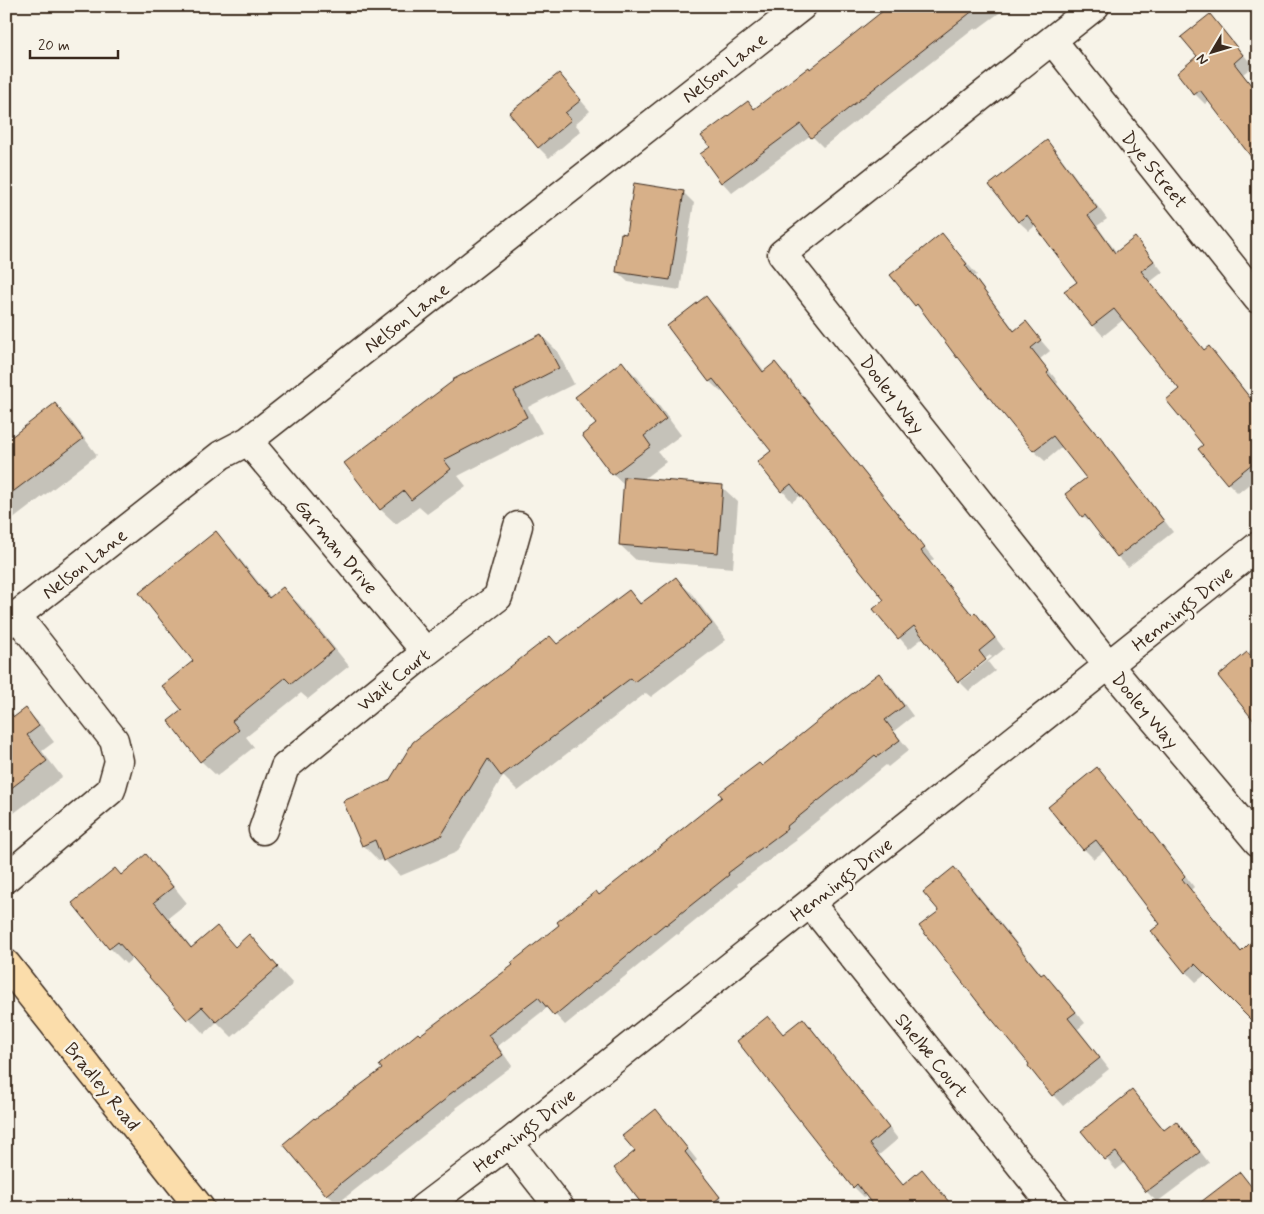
<svg xmlns="http://www.w3.org/2000/svg" width="1264" height="1214" font-family="Mynerve,sans-serif">
<style>
.shadow{fill:#0003}
.building{fill:#d7b089;stroke:#3b2a1e}
.lines{fill:none;stroke-linecap:round;stroke-linejoin:round}
.minor-casing{stroke:#3b2a1e;stroke-width:31}
.major-casing{stroke:#3b2a1e;stroke-width:31}
.minor{stroke:#f7f3e8;stroke-width:28}
.major{stroke:#fbddab;stroke-width:28}
.labels{text-anchor:middle;stroke-width:5;stroke-linejoin:round;paint-order:stroke}
.street-label{font-size:19px;fill:#3b2a1e;stroke:#f7f3e8}
</style>
<rect width="100%" height="100%" fill="#f7f3e8"/>
<filter id="ink" filterUnits="userSpaceOnUse"><feTurbulence type="fractalNoise" baseFrequency=".02" numOctaves="2"/><feDisplacementMap in="SourceGraphic" scale="10" xChannelSelector="R" yChannelSelector="G"/><feConvolveMatrix kernelMatrix="1 2 1 2 8 2 1 2 1" color-interpolation-filters="sRGB"/></filter>
<g filter="url(#ink)">
<path class="shadow" d="M889,6H1004L1006,8L976,30L975,28L823,147L811,135L732,193L722,182L701,155L712,147L748,103L755,109L810,70L890,7Z
M1210,15L1220,26L1253,66L1243,74L1258,93V164L1210,100L1205,104L1195,94L1199,57Z
M559,75L590,111L575,124L581,131L549,158L538,147Z
M1047,142L1057,152L1107,219L1097,226L1117,253L1135,239L1145,249L1163,272L1150,282L1205,351L1209,348L1219,358L1258,407V477L1238,493L1228,483L1205,446L1180,390L1124,319L1103,336L1093,325L1078,282L1036,225L1029,231L1018,221Z
M683,192L694,203L680,290L628,282L617,272L627,236Z
M942,234L977,275L974,276L1015,331L1026,323L1050,351L1040,359L1058,382L1057,384L1099,436L1109,447L1173,532L1128,567L1118,557L1094,526L1083,516L1087,478L1063,446L1045,461L1034,451L926,315L916,305Z
M706,298L717,308L765,372L775,364L786,374L934,559L930,562L973,615L974,614L985,624L1004,649L988,662L995,671L969,691L960,682L992,657L990,655L958,680L924,637L909,649L875,609L886,600L801,495L792,502L759,462L773,451L723,390L721,392L710,382L669,326Z
M541,335L557,351L574,384L528,407L542,433L458,476L466,486L427,514L419,507L396,524L380,509Z
M622,363L638,378L681,435L658,452L666,462L642,480L722,487L738,502L733,568L636,560L620,545L625,485L613,474L598,424Z
M55,405L71,421L97,455L12,520L6,514V442Z
M215,532L231,548L271,598L283,589L299,604L349,666L308,699L301,693L246,737L254,747L217,776L201,761L183,710L195,661Z
M676,579L692,594L726,640L651,697L646,693L518,791L503,776L457,852L400,876L384,859L379,861L363,845L390,782L558,645L629,591L642,604Z
M1258,645V724L1219,676Z
M879,675L890,685L913,716L894,731L909,750L888,767L886,765L796,838L797,840L737,884L738,886L678,935L677,934L565,1025L548,1007L498,1046L512,1066L456,1108L457,1109L337,1204L327,1194L384,1069L420,1037L514,966L599,896Z
M25,709L41,725L54,742L42,751L62,777L6,819V724Z
M1097,769L1152,832L1194,887L1191,890L1242,952L1206,974L1196,982L1186,972L1161,925L1105,850L1094,859L1084,849Z
M146,856L162,872L187,903L168,918L193,949L217,928L236,948L249,936L293,984L232,1037L217,1022L204,1034L133,958L126,964L110,948L121,876Z
M954,868L965,879L1043,976L1044,975L1055,985L1085,1023L1078,1029L1109,1069L1063,1106L1053,1095L1031,1064L940,911Z
M768,1017L784,1035L803,1020L813,1030L898,1139L879,1155L904,1186L922,1171L953,1208L867,1195L864,1197L854,1187Z
M1132,1091L1166,1131L1176,1123L1186,1133L1209,1163L1157,1202L1147,1192L1125,1163L1116,1170L1083,1131Z
M656,1111L666,1121L697,1160L694,1163L729,1208H647L636,1151Z"/>
<path class="building" d="M889,6H979L811,138L801,124L721,183L700,154L710,147L701,136L748,101L754,109L809,67L810,69Z
M1210,14L1243,55L1234,63L1258,94V166L1200,90L1194,95L1177,73L1197,56L1181,37Z
M559,73L581,100L565,113L571,120L538,148L509,113Z
M1047,140L1097,208L1088,215L1115,253L1135,237L1154,261L1141,271L1204,350L1209,346L1258,408V459L1227,484L1198,449L1203,445L1166,400L1179,389L1114,309L1092,326L1064,291L1077,282L1027,215L1018,222L989,185Z
M634,183L684,191L670,280L616,272L621,233L626,234Z
M942,233L967,264L965,265L1014,331L1026,321L1041,340L1031,348L1049,371L1047,373L1098,436L1099,435L1164,521L1117,557L1085,515L1082,517L1065,494L1086,478L1053,436L1033,451L1000,410H999L958,357L957,358L917,304L915,306L890,275Z
M706,296L763,372L775,362L925,548L921,551L972,615L975,612L995,638L979,651L986,660L958,682L914,626L898,639L873,609L884,600L791,484L781,492L757,462L771,451L713,379L709,382L667,326Z
M541,334L559,368L514,391L527,417L444,460L451,469L411,500L404,491L380,510L344,463L453,381L452,380Z
M622,361L666,419L644,436L651,446L612,475L582,435L596,424L575,397Z
M55,403L83,439L6,497V441Z
M624,477L723,485L718,553L619,545Z
M216,531L269,598L283,587L334,650L291,684L285,678L232,721L239,730L200,762L168,721L182,710L162,686L193,661L139,593Z
M676,577L712,624L634,682L631,678L501,776L488,759L441,836L383,861L375,840L362,846L343,801L389,781L413,742L550,636L557,644L629,590L640,604Z
M1247,652L1258,666V726L1218,676Z
M879,673L904,706L885,720L900,740L877,757L875,755L786,827L787,829L728,873L729,875L666,925L665,924L554,1016L538,997L488,1035L503,1055L446,1097L447,1098L326,1195L283,1144L314,1118L315,1119L382,1069L379,1065L418,1033L420,1035L513,965L511,963L559,925L557,922L596,891L599,895L656,850L722,797L719,793L759,763L762,766L840,703Z
M6,707L14,717L26,708L39,726L27,735L47,761L6,792Z
M1097,767L1141,821L1142,820L1185,876L1182,879L1241,952L1258,935V1027L1195,964L1185,973L1151,931L1160,924L1096,840L1083,850L1048,807Z
M146,854L173,887L154,902L191,948L217,926L235,947L249,934L278,967L216,1022L202,1007L187,1020L118,942L109,949L72,903L115,868L121,875Z
M954,867L1041,975L1044,973L1076,1012L1068,1018L1100,1058L1052,1096L1028,1066L1029,1064L980,1005L919,926L939,911L923,892Z
M768,1016L783,1034L803,1018L889,1128L869,1144L903,1185L922,1169L954,1208H875L857,1184L853,1188L737,1041Z
M1132,1090L1164,1130L1176,1121L1200,1152L1146,1192L1116,1152L1105,1160L1081,1131Z
M656,1109L688,1149L685,1152L720,1197L707,1208H645L614,1168L635,1151L622,1136Z
M1240,1172L1258,1195V1208H1193Z"/>
<g class="lines">
<defs>
<path id="minor" d="M1095,6L782,254L1109,666L1258,842
M1052,40L1258,299
M248,441L426,652
M6,624L221,455L248,441L802,6
M263,830L285,767L426,652L498,597L518,526
M6,878L111,790L119,761L114,740L17,616
M810,903L1055,1208
M509,1143L560,1208
M423,1208L509,1143L1258,546"/>
<path id="major" d="M6,964L200,1208"/>
</defs>
<use href="#minor" class="minor-casing"/>
<use href="#major" class="major-casing"/>
<use href="#minor" class="minor"/>
<use href="#major" class="major"/>
</g>
</g>
<g class="labels">
<g class="street-label">
<text transform="translate(724 67) rotate(-38)" y="7">Nelson Lane</text>
<text transform="translate(1155 169) rotate(51)" y="7">Dye Street</text>
<text transform="translate(406 317) rotate(-38)" y="7">Nelson Lane</text>
<text transform="translate(893 394) rotate(52)" y="7">Dooley Way</text>
<text transform="translate(337 546) rotate(50)" y="7">Garman Drive</text>
<text transform="translate(84 563) rotate(-38)" y="7">Nelson Lane</text>
<text transform="translate(1182 608) rotate(-39)" y="7">Hennings Drive</text>
<text transform="translate(393 679) rotate(-39)" y="7">Wait Court</text>
<text transform="translate(1146 710) rotate(50)" y="7">Dooley Way</text>
<text transform="translate(841 879) rotate(-38)" y="7">Hennings Drive</text>
<text transform="translate(932 1055) rotate(51)" y="7">Shelbe Court</text>
<text transform="translate(103 1086) rotate(51)" y="7">Bradley Road</text>
<text transform="translate(524 1130) rotate(-38)" y="7">Hennings Drive</text>
</g>
</g>
<rect width="1264" height="1214" fill="none" stroke="#f7f3e8" stroke-width="25"/>
<rect x="12" y="12" width="1239" height="1189" fill="none" stroke="#3b2a1e" stroke-width="2" filter="url(#ink)"/>
<g transform="translate(1212 52) rotate(232)" stroke="#f7f3e8" stroke-width="4" paint-order="stroke">
<path d="M0-4L9 19L0 12L-9 19Z" fill="#3b2a1e"/>
<text y="-8" font-size="14" font-weight="bold" text-anchor="middle" fill="#3b2a1e">N</text>
</g>
<path d="M30 50v8h88v-8" fill="none" stroke="#3b2a1e" stroke-width="2.5"/>
<text x="38" y="50" font-size="15" fill="#3b2a1e" stroke="#f7f3e8" stroke-width="4" paint-order="stroke">20 m</text>
</svg>
